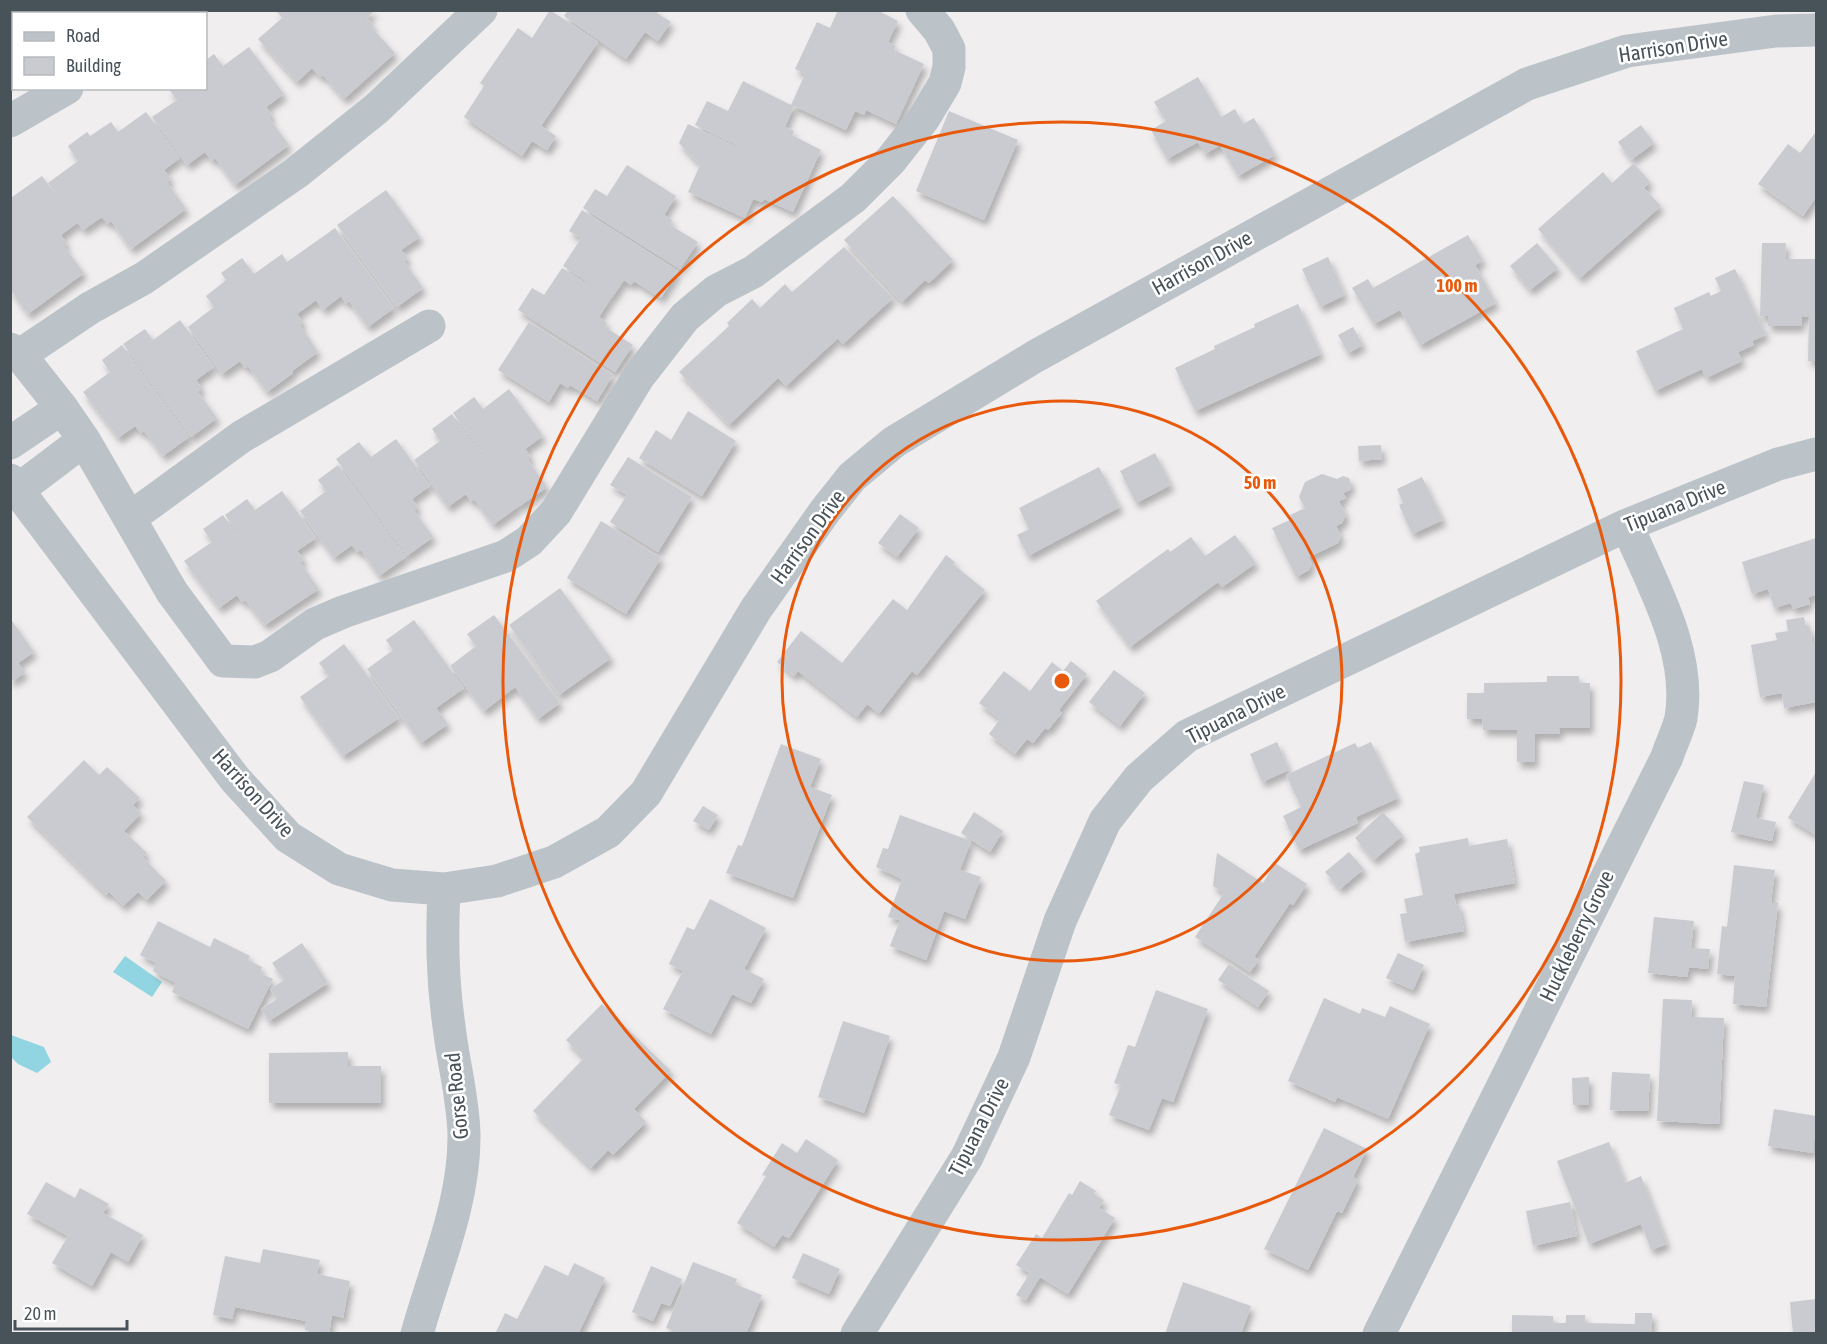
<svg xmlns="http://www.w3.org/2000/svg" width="1827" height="1344" font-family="'Asap Condensed',sans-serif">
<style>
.water{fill:#92d5e2}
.building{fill:#c9cbd0;filter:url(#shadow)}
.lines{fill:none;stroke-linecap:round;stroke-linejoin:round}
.minor{stroke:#bbc3c9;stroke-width:33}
.ring{fill:none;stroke:#e8590c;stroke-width:3}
.labels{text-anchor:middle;stroke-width:5;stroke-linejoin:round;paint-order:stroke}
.street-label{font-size:21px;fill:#485259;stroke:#fff}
.centre{fill:#e8590c;stroke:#fff;stroke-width:3}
.ring-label{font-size:18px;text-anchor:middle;font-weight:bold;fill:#e8590c;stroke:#fff;stroke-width:5;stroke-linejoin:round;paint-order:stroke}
</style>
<defs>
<filter id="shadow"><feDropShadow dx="3.5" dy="6" stdDeviation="3" flood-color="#0004"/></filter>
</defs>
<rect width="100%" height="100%" fill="#f0eeee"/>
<path class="water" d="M125,956L162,982L152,997L113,972Z
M11,1035L44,1047L51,1062L37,1073L18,1064L11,1057Z"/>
<path class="building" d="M10,10H109L111,14H14V42L10,38Z
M276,10H375L367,18L374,26L372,28L395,53L344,99L323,75L320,77L312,68L297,82L258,39L282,18Z
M550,10L598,42L541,126L556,136L547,150L532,141L522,156L464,117L484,86L480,83L518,28L532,38Z
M568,10H659L657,13L671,22L658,41L645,32L626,59L564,16Z
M838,10H877L898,21L888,42L896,46L894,50L924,64L896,124L866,110L864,115L855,111L846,130L794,106L785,127L794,131L792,135L821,150L793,212L764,199L762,202L753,199L745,218L688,192L700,165L679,143L688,124L783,168L695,125L707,101L728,111L743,81L791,105L805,74L795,69L817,22L830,28Z
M249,47L284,94L266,107L272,115L269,118L289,145L235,185L215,158L212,161L205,152L187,165L152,117L177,100L168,88H206V60L214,54L223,66Z
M1198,77L1221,117L1235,109L1243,124L1254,118L1275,155L1238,176L1220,145L1205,154L1198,142L1167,159L1151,130L1166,121L1154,102Z
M949,111L1018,140L984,220L916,191Z
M146,112L180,158L164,170L171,179L167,182L186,209L131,249L111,221L107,224L102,217L83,230L48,183L78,161L68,146L87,132L90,136L111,122L118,132Z
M1641,125L1654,143L1631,160L1618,142Z
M1815,133L1816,197L1803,216L1758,184L1788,144L1800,153Z
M1634,163L1650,182L1644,188L1661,206L1580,278L1538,229L1603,172L1612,183Z
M627,165L676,196L664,215L672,220L670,225L698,242L680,269L583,208L595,189L607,196Z
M42,176L77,223L61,235L67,244L64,246L84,273L28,314L10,289V195L12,197Z
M386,190L420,237L401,250L408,258L404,261L423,288L397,307L337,225Z
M893,196L953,260L929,283L925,280L902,302L844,240Z
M582,210L678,271L661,298L634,281L631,285L624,280L612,298L563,266L581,238L569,231Z
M335,228L394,308L368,327L349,301L346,304L341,296L323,310L316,300L297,314L303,322L300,325L318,352L292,371L293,373L267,392L248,366L245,368L240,361L222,374L188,327L214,307L206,296L226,280L221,273L242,258L254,274L282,254L287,262Z
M1468,235L1483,261L1475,265L1496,303L1420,345L1400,310L1374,324L1352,288L1368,279L1373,288Z
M1537,243L1558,268L1530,290L1510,266Z
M1762,243H1786L1785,259H1816V361H1808L1809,317L1802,316L1801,326H1768V316H1760Z
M844,247L893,298L843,344L796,295L837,339L786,386L778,378L729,425L679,372L729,326L727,323L752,299L760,308L785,284L792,292Z
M1328,257L1345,295L1320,307L1302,269Z
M562,268L611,298L599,317L607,323L605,327L633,345L615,372L518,310L532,288L544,295Z
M1735,269L1766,335L1752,341L1754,345L1738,352L1742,361L1706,378L1702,369L1655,391L1636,351L1683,329L1674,308L1709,292L1711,296L1721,291L1715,278Z
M1298,304L1321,354L1195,411L1175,368L1215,349L1214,346L1255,327L1254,324Z
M180,320L214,367L196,380L202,388L198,392L217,418L191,437L123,344L145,329L153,340Z
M529,322L613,375L597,401L570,385L568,388L560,383L549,402L498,370Z
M1353,327L1363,345L1348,353L1338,335Z
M122,345L189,437L163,456L144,431L141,433L135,426L118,438L83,392L110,372L102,360Z
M509,389L543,436L525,449L531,457L528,460L547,487L520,506L453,413L474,397L483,409Z
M688,411L736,441L702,496L639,458L656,430L671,440Z
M452,414L519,506L493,525L474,499L471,502L466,494L448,507L414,460L440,441L432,429Z
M396,439L430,486L412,499L418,507L414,510L433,537L407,556L336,459L359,442L371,457Z
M1381,445L1382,459L1359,461L1358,446Z
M1155,453L1171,485L1136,503L1120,471Z
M628,457L692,497L658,552L610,522L627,495L610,485Z
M338,465L406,557L379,576L361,550L357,552L352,545L334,558L300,511L326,491L318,480Z
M1099,467L1120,507L1028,556L1017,535L1029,529L1019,508Z
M1322,474L1337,479L1343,476L1349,478L1351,484L1350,490L1343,493L1346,498L1339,501L1346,515L1342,523L1336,526L1341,536L1338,543L1309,557L1312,563L1309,570L1296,577L1272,528L1292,519L1290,515L1305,508L1299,497L1305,482Z
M1422,477L1443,520L1412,534L1399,505L1403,503L1397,489Z
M282,491L316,538L297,551L304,559L300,562L319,589L265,625L245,600L242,602L237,595L219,608L184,561L212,542L203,529L223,515L267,574L225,515L247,499L255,510Z
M900,514L919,528L897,557L878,543Z
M601,521L661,558L626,614L567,578Z
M1235,535L1256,563L1222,587L1218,582L1130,647L1096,601L1168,549L1170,552L1191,537L1205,556Z
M1816,538V595L1808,597L1810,604L1793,609L1791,603L1774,608L1768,589L1752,594L1742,562Z
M946,555L955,562L953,564L985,590L917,675L912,671L879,713L867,704L857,717L798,671L794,676L777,662L801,631L842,663L893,599L907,610Z
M560,588L611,658L559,695L509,625Z
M494,615L560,703L538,719L515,687L484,711L450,666L476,646L467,634Z
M1804,617L1806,627H1810L1812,642H1816V702L1784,708L1782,693L1760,697L1751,645L1777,640L1775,633L1788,631L1786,620Z
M10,618L34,652L18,663L25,673L10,682Z
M414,620L464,688L436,708L448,724L421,743L367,669L393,650L386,640Z
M344,644L399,718L343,756L300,697L329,676L319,663Z
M1071,661L1087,674L1059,710L1062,713L1048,730L1045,728L1033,743L1027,739L1015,754L989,734L1000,719L979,703L1004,671L1030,691L1052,662L1063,671Z
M1114,670L1145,693L1120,726L1089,702Z
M1547,676H1579V683H1590V728H1559L1560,734H1535V762H1517V730H1483L1482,719H1467V693H1484V683L1547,682Z
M1277,742L1289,770L1262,782L1250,754Z
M1371,742L1398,798L1356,817L1358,823L1299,850L1283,816L1301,807L1286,775L1355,743L1358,748Z
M781,744L821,759L810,787L832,795L793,898L726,873L738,845L742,846Z
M84,760L99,775L107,767L140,798L133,805L141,813L124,831L147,853L143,857L166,881L147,900L138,892L123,906L109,892L106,895L27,817Z
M1816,772V835L1788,818Z
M1744,781L1764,785L1756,818L1776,822L1772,841L1731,832Z
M703,806L718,815L709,830L693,821Z
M974,812L1003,831L990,852L961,833Z
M1383,812L1403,835L1374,860L1355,838Z
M900,815L971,841L960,870L981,877L965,919L944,911L926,960L890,946L900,920L888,917L902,879L876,867L883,848L888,849Z
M1468,838L1469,846L1507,839L1515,883L1454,894L1456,905L1459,904L1464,931L1405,942L1400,914L1407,913L1404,899L1423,895L1415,854L1420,852L1419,847Z
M1349,852L1364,869L1340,889L1325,872Z
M1217,853L1263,883L1275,863L1307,884L1293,905L1290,903L1254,957L1259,960L1250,972L1195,937L1224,893L1213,886Z
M1734,865L1775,870L1771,903H1778L1766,1007L1733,1004L1735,976L1717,974L1722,926L1727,927Z
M710,899L766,928L744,969L764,979L751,1003L732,994L711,1034L663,1009L683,971L669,964L687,927L694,930Z
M1654,917L1694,921L1691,948L1710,949L1708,969L1689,967L1687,977L1648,973Z
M158,921L210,947L214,938L250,956L248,960L262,967L260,973L273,979L248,1029L172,992L176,983L153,971L156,963L140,955Z
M302,943L328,983L269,1021L261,1009L277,999L270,989L284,980L272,963Z
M1398,953L1424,965L1413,990L1386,978Z
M1229,964L1269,991L1258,1007L1218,980Z
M1156,990L1208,1009L1173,1102L1162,1098L1149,1130L1109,1115L1121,1085L1114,1083L1128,1045L1135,1047Z
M1324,998L1360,1014L1362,1008L1385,1017L1390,1006L1430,1024L1388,1119L1337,1097L1335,1102L1288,1081Z
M1663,999L1692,1000L1691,1017L1724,1018L1719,1124L1657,1121Z
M602,1004L671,1071L634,1109L646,1122L613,1155L608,1150L591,1168L533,1111L584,1058L566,1040Z
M843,1021L890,1036L864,1113L818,1097Z
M348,1052V1066H381V1103H269V1053Z
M1612,1072L1650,1074L1648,1111L1610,1110Z
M1589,1077V1105H1573L1572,1078Z
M1774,1109L1816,1116L1813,1153L1768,1146Z
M1324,1128L1367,1149L1353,1177L1358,1180L1342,1213L1337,1211L1308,1270L1264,1249Z
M806,1139L838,1160L789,1238L782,1235L774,1247L737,1223L766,1176L762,1175L782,1143L797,1153Z
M1609,1142L1625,1183L1641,1176L1667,1244L1651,1250L1641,1224L1589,1244L1557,1161Z
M1080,1181L1096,1191L1094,1194L1104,1200L1099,1208L1115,1218L1068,1294L1040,1277L1026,1300L1016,1295L1030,1273L1016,1265L1036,1234L1042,1238L1069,1193L1072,1195Z
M46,1182L75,1198L80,1188L109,1204L103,1213L143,1235L128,1262L111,1252L92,1286L52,1263L68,1236L27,1214Z
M1570,1202L1577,1236L1533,1246L1526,1211Z
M263,1249L320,1260L317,1274L350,1281L343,1318L332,1315L329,1334L305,1330L306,1321L235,1307L232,1319L213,1315L225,1256L260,1263Z
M803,1253L840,1269L829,1294L792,1278Z
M693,1262L737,1279L735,1284L762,1295L746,1334H673L674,1331L666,1328Z
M574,1263L605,1278L578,1334H495L505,1313L517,1319L545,1265L568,1276Z
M651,1266L682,1279L670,1306L661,1303L653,1321L632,1312Z
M1183,1282L1251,1306L1241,1334H1165Z
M1816,1299V1334H1793L1790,1302Z
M1635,1313H1652V1334H1512V1315L1553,1316V1323H1566V1315H1585V1323L1635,1324Z"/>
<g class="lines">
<path class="minor" d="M168,14L172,10
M10,121L67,88
M10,349L20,355L62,408L84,440L172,592L223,661L255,662L270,656L315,624L343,612L506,556L529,541L556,512L639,376L685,317L716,291L753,272L853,198L891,160L924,118L945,83L949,67V49L939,30L922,10
M20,355L90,308L144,278L296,173L376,109L481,10
M10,443L62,408
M10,480L235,779L288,837L339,869L392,885L444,889L497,881L554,862L608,832L646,793L756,609L825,511L852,477L894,442L1034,357L1527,84L1627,51L1776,31L1816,30
M18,490L84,440
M130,518L241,437L429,326
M417,1334C435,1269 465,1202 464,1134C463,1097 453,1062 449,1026C442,978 442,937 444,889
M857,1334L967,1157L1014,1057L1060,921L1105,821L1139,778L1187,736L1627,525L1778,464L1816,454
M1379,1334L1667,757C1671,744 1678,731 1681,718C1692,651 1652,585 1627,525"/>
</g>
<g class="ring">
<circle cx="1062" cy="681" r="280"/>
<circle cx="1062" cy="681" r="559"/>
</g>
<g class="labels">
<g class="street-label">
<text transform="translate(1673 47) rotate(-9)" y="7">Harrison Drive</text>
<text transform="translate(1202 263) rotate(-29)" y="7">Harrison Drive</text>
<text transform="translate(1675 506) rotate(-22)" y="7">Tipuana Drive</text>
<text transform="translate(808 537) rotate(-54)" y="7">Harrison Drive</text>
<text transform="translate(1236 714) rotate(-27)" y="7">Tipuana Drive</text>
<text transform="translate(253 793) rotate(48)" y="7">Harrison Drive</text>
<text transform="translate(1577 936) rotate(-64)" y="7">Huckleberry Grove</text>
<text transform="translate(457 1096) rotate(-96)" y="7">Gorse Road</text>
<text transform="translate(979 1127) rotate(-63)" y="7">Tipuana Drive</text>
</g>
</g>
<circle cx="1062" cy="681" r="9" class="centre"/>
<g class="ring-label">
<text x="1457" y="292">100 m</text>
<text x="1260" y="489">50 m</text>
</g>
<rect width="1827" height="1344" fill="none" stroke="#485259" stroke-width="24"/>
<rect x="12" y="12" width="195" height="78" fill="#ffffff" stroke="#b6babd" stroke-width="1.5"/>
<rect x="24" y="32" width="30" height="9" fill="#bbc3c9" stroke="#b6babd" stroke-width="1.5"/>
<text x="66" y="42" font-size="18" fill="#485259">Road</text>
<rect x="24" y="57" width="30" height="18" fill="#c9cbd0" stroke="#b6babd" stroke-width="1.5"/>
<text x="66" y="72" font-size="18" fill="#485259">Building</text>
<path d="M15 1320v9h112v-9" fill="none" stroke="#485259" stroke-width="3"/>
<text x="24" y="1320" font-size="18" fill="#485259" stroke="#ffffff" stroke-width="4.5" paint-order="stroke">20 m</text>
</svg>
